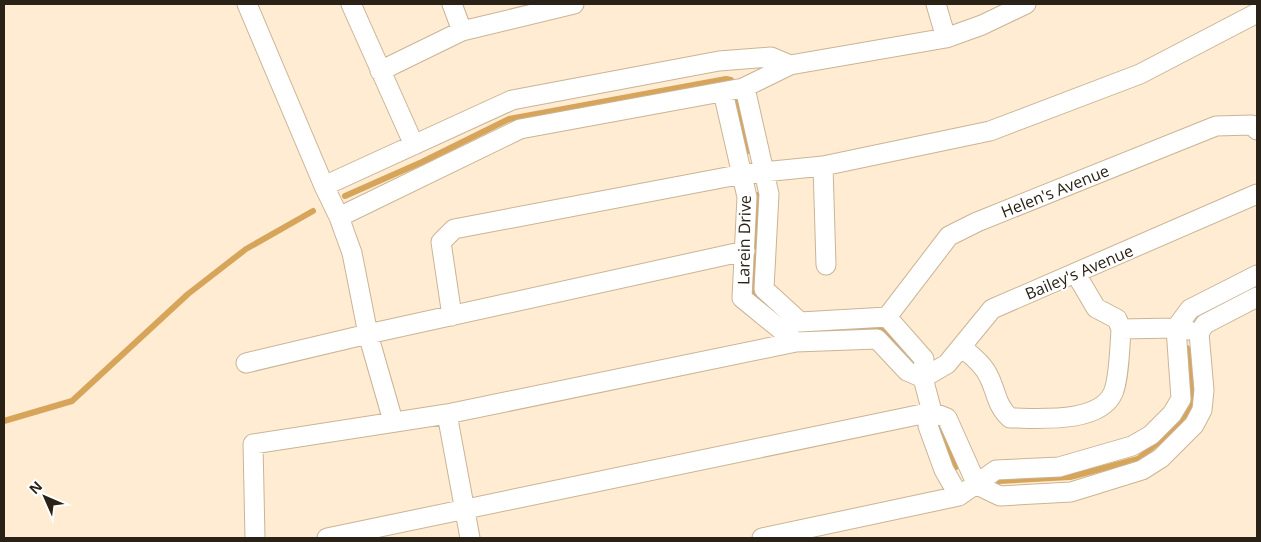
<svg xmlns="http://www.w3.org/2000/svg" width="1261" height="542" font-family="'Open Sans',sans-serif">
<style>
.lines{fill:none;stroke-linecap:round;stroke-linejoin:round}
.stream{stroke:#d6a55a;stroke-width:6}
.street-casing{stroke:#cab495;stroke-width:21}
.street{stroke:#fff;stroke-width:19}
.labels{text-anchor:middle;stroke-width:4.5;stroke-linejoin:round;paint-order:stroke}
.street-label{font-size:16px;fill:#2a2216;stroke:#fff}
</style>
<rect width="100%" height="100%" fill="#ffecd3"/>
<g class="lines">
<path class="stream" d="M758,195L754,294L781,317
M345,196L422,162L509,119L726,79L731,80L749,151
M827,330L881,328L908,359
M4,421L72,401L188,294L246,249L313,211
M939,426L956,467
M999,481L1070,477L1138,459L1166,436L1192,407L1193,390L1187,348"/>
<defs>
<path id="street" d="M247,4L324,186L339,217L352,253L368,334L393,421
M351,4L414,145
M452,4L462,31
M936,4L946,38
M380,71L462,31L574,4
M745,88L769,194L764,289L800,322L887,317L924,359L923,378L932,412L928,426L944,470L959,496
M723,92L747,197L742,298L796,342L877,339L907,371L923,378
M823,166L826,265
M324,186L512,100L719,61L771,57L790,65
M339,217L520,129L743,88L790,65L946,38L982,25L1026,4
M452,316L441,242L454,229L743,174L823,166L990,131L1140,74L1257,13
M887,317L949,236L977,222L1216,126L1252,125L1257,130
M1121,329L1176,328L1188,330
M963,348C972,356 984,365 989,377C997,393 996,405 1010,418C1038,418 1099,424 1113,393C1119,380 1120,345 1121,329L1117,319L1096,308L1076,274
M246,363L368,334L745,251
M923,378L947,364L992,309L1257,194
M447,414L470,538
M977,485L1000,496L1071,492L1142,470L1161,458L1194,425L1202,410L1204,390L1199,333L1205,324L1257,297
M255,538L253,444L447,414L796,342
M327,538L932,412L947,418L977,485
M762,538L959,496L996,470L1059,467L1132,446L1151,435L1172,414L1181,399L1176,328L1190,309L1257,275"/>
</defs>
<use href="#street" class="street-casing"/>
<use href="#street" class="street"/>
</g>
<g class="labels">
<g class="street-label">
<text transform="translate(1055 191) rotate(-22)" y="6">Helen's Avenue</text>
<text transform="translate(744 240) rotate(-89)" y="6">Larein Drive</text>
<text transform="translate(1079 272) rotate(-23)" y="6">Bailey's Avenue</text>
</g>
</g>
<rect width="1261" height="542" fill="none" stroke="#2a2216" stroke-width="10"/>
<g transform="translate(45 497) rotate(315)" stroke="#ffffff" stroke-width="4" paint-order="stroke">
<path d="M0-4L9 19L0 12L-9 19Z" fill="#2a2216"/>
<text y="-8" font-size="14" font-weight="bold" text-anchor="middle" fill="#2a2216">N</text>
</g>
</svg>
